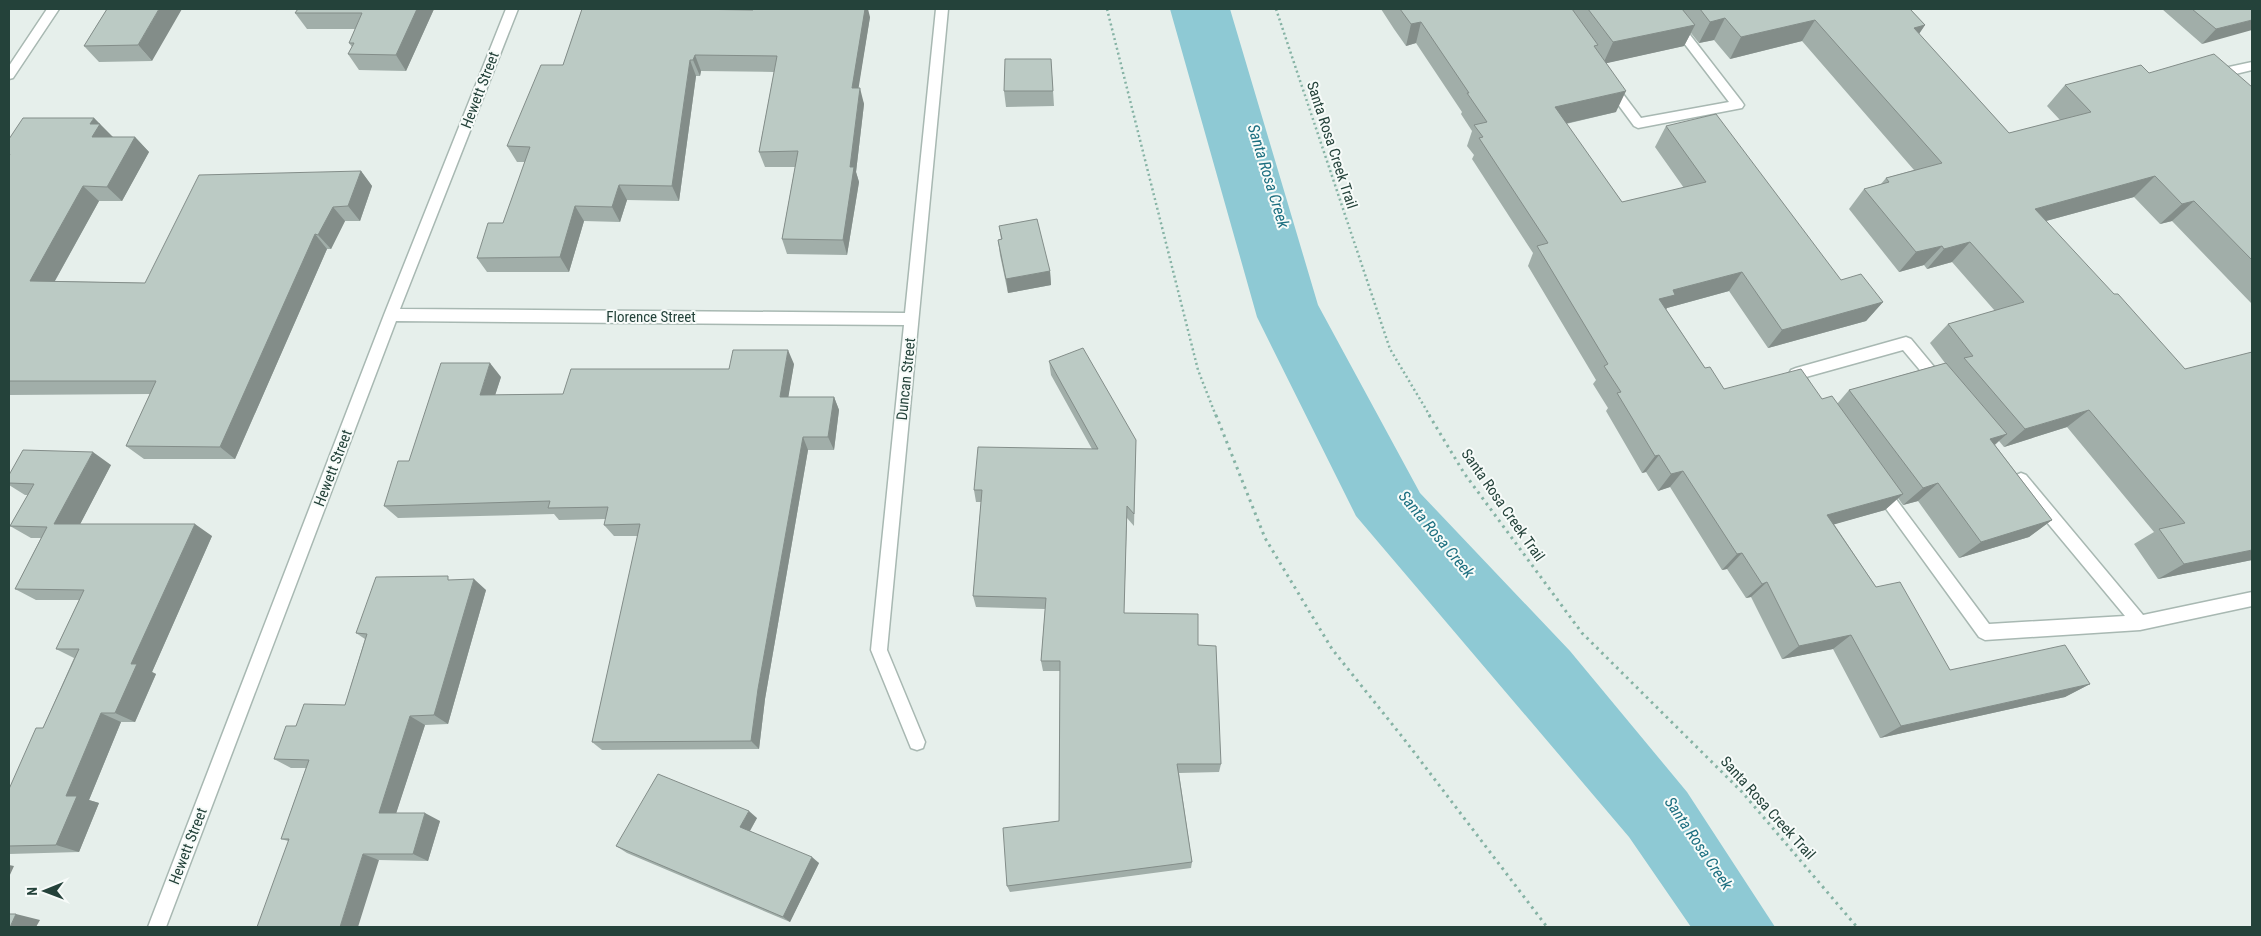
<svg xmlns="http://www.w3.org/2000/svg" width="2261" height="936" font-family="'Roboto Condensed',sans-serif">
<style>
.water{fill:#8ec9d4}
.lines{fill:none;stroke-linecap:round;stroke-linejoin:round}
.service-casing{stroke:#a8b8b2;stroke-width:3}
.minor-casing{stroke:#a8b8b2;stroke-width:3}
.path-far1{stroke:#86b3a5;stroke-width:2.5;stroke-dasharray:2 3;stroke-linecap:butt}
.path{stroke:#86b3a5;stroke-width:3;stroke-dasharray:2.5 4.5;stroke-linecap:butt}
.service{fill:#fff;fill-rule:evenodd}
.minor{fill:#fff;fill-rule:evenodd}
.wall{fill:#a1aea9;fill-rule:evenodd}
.shaded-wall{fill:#838d89}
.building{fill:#bbcac4;stroke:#838d89}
.labels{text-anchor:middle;stroke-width:4;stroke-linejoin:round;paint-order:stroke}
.street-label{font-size:15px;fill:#24423a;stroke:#f7fbf9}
.water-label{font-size:16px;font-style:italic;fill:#1c6f80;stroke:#f7fbf9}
</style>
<rect width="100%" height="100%" fill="#e6efeb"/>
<path class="water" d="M1170,9H1230L1318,305L1420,493L1570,651L1687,792L1775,927H1691L1629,837L1356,516L1257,317Z"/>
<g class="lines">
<defs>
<path id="service" d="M1658,9H1670L1742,102L1744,105L1742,108L1638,128L1634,126L1606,88L1604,85L1606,82H1614L1641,118L1729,102Z
M2252,62V70L2223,77L2217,80L2209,74L2215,70Z
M1906,337L1911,339L1945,380L1947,384L1945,388L1940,390L1935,388L1903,350L1806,377L1809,383L1807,387C1797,391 1793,382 1789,374L1791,370L1796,368Z
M2021,473L2026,475L2143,615L2252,592V606L2140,630L1985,640L1979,637L1871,488L1874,483L1879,481L1884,483L1989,624L2125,616L2016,485L2013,480L2016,475Z"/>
<path id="minor" d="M47,9H59L13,78L9,79V66Z
M506,9H518L400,309L905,313L936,9H948L887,650L925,742L923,748L917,750L911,748L871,650L904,325L396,321L166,927H148L384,315Z"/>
</defs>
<use href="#service" class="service-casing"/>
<use href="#minor" class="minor-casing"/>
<path class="path-far1" d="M1107,9L1198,370L1216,416
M1276,9L1390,349L1430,416"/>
<path class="path" d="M1216,415L1265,538L1332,649L1404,739L1547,927
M1429,415L1464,473L1582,633L1742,792L1857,927"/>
<use href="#service" class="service"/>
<use href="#minor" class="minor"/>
</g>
<path class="wall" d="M107,9L152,61L99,62L84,46Z
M298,9H434L406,71L359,70L348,54L352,47L349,43L355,29H307L295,13Z
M582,9H695L870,17L858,88L864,104L856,172L859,182L847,255L787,254L782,239L795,167H765L759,152L774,72L701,71L700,76H696L679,201L627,200L620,222L584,221L569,272H487L477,258L503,223L525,162H517L507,146L563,65Z
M1381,9H1910L1925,25L1919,34L2009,133L2060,120L2047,106L2065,85L2149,73L2252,87V302L2251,303L2172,221L2160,224L2134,197L2046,221L2252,560L2158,579L2134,544L2154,532L2067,427L2004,447L1999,441L1995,445L2052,520L2029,537L1959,558L1918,501L1903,505L1898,498L1885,510L1834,524L1876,587L1950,670L2090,684L2065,697L1880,738L1833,649L1782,659L1751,597L1746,598L1727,569L1722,570L1670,487L1658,491L1646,472L1642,473L1606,411L1608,408L1593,384L1596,380L1528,266L1533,253L1472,159L1474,155L1467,146L1472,131L1461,114L1462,112L1416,43L1406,46L1394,29ZM1691,33L1699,43L1714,40L1730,59L1802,41L1914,170L1886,178L1881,184L1864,189L1849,209L1899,272L1924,265L1927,269L1952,262L1995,311L1948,324L1930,343L1945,363L1849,390L1837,404L1822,399L1724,389L1705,368L1666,309L1667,308L1729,291L1768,348L1866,321L1883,302L1841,280L1666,126L1655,147L1684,188L1622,202L1566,124L1616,112L1606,63L1684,46Z
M2162,9H2252L2202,44Z
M1051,59L1054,106L1006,107L1004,91Z
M94,118L112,137H135L149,152L122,201H99L55,281L145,283L361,171L372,186L360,221H345L331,249H327L235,459H144L126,446L150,394L9,395V139Z
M999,226L1050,271L1051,285L1008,293L1000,255L998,240L1001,239Z
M1049,361L1136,440L1134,526L1127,518L1124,613L1198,645L1221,764L1219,772L1179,773L1192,862L1191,868L1010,892L1007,886L1059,821L1060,671H1043L1041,661L1045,609L976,607L973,596L981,502H976L974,490L1092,449L1051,375Z
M794,364L788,397H834L839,410L834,450H808L765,699L759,749L602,750L592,742L638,536H614L604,525L606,519L559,520L554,514L398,518L384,506L409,461L501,377L495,395L563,394L729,369Z
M111,465L80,524L212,536L152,672L156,674L135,722H121L89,800L99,803L79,852L9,854V789L43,728L74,658L56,649L79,600H36L15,589L41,538H31L10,526L28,495H25L9,485V475Z
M452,580L486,590L448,724L425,725L396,813L440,821L428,861L379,860L288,841L281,839L306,768H291L274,759L296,726L345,705L365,639L356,633Z
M757,818L750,831L819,863L790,922L627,853L616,846Z"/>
<path class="shaded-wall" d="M159,9H182L152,61L138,45Z
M417,9H434L406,71L396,55Z
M863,9H868L870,17L856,104L852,88Z
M1725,18L1714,40L1699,43L1710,22Z
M1815,20L1802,41L1730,59L1741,37Z
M2252,20V30L2202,44L2216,29Z
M1421,22L1416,43L1406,46L1411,24Z
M1695,25L1684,46L1603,64L1613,42Z
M1925,25L1910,47L1914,28Z
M695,55L701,71L700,76L693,60Z
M690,60L696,76L679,201L672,186Z
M860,88L864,104L856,172L859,182L847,255L843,240L850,167Z
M1626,91L1616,112L1546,128L1555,107Z
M94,118L115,139L92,137L90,124Z
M135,137L149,152L122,201L107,187Z
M361,171L372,186L360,221L348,206Z
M2155,176L2134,197L2016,229L2035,209Z
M619,185L627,200L620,222L612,207Z
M83,186L99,201L47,295L30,281Z
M2194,201L2172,221L2160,224L2182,204Z
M575,206L584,221L569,272L560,257Z
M333,207L345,221L331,249L318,235Z
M315,234L327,249L235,459L220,447Z
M1970,242L1952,262L1927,269L1944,249Z
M1942,246L1924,265L1899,272L1916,252Z
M1050,271L1051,285L1008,293L1006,279Z
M1742,272L1729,291L1667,308L1663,314L1659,299L1673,290Z
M1883,302L1866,321L1768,348L1782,330Z
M788,350L794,364L786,411L780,397Z
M490,363L501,377L491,408L480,395Z
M834,397L839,410L834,450L828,437Z
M2089,410L2067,427L2004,447L2025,429Z
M2007,434L1986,452L1990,439Z
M803,437L808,450L765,699L759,749L751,741L758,689Z
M93,452L111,465L74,536L54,524Z
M1659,455L1646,472L1642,473L1655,456Z
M1683,471L1670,487L1658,491L1671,474Z
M1938,483L1918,501L1903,505L1923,488Z
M1903,494L1885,510L1811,531L1827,515Z
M2052,520L2029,537L1959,558L1981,542Z
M195,524L212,536L152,672L156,674L135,722L115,713L131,664Z
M2252,550V560L2158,579L2184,564Z
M1742,553L1727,569L1722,570L1737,554Z
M474,579L486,590L448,724L434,715Z
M1767,582L1751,597L1746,598L1762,584Z
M1851,635L1833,649L1782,659L1799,646Z
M2090,684L2065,697L1880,738L1901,726Z
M101,713L121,722L89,800L99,803L79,852L56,845L66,796Z
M410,716L425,725L394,820L379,813Z
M749,811L757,818L748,834L740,827Z
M425,813L440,821L428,861L413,854Z
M363,854L379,860L358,927H340Z
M812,857L819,863L790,922L783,917Z
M9,865L14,866L9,877Z
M16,914L40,920L36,927H10Z"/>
<path class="building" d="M107,9H159L138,45L84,46Z
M298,9H417L396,55L348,54L354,43H349L362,13H295Z
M582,9H685L753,10V9H865L852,88H860L850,167H854L843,240L782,239L798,151L759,152L777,56L695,55L693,60H690L672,186L619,185L612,207L575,206L560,257L477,258L488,223H503L530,147L507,146L541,65H563Z
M1400,9H1572L1598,45L1594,46L1626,91L1555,107L1622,202L1706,182L1666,126L1716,114L1841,280L1861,274L1883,302L1782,330L1742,272L1673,290L1675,295L1659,299L1705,368L1710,367L1724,389L1801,369L1822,399L1832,396L1903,494L1827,515L1876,587L1900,582L1950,670L2065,645L2090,684L1901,726L1851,635L1799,646L1767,582L1762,584L1742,553L1737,554L1683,471L1671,474L1659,455L1655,456L1617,393L1621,392L1604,366L1608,364L1537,246L1548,243L1479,138L1483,137L1474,125L1487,122L1467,93H1469L1421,22L1411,24Z
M1588,9H1682L1695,25L1613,42Z
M1700,9H1910L1925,25L1914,28L2009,133L2091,112L2065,85L2141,65L2149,73L2214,54L2252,87V260L2194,201L2182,204L2155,176L2035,209L2114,294H2118L2185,369L2252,352V550L2184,564L2159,529L2185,523L2089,410L2025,429L1964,358L1973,356L1948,324L2024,302L1970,242L1944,249L1942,246L1916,252L1864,189L1889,182L1886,178L1942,163L1815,20L1741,37L1725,18L1710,22Z
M2192,9H2252V20L2216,29Z
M1005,59H1051L1053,91H1004Z
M23,118H94L90,124H100L92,137H135L107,187L83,186L30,281L145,283L199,175L361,171L348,206L333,207L318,235L315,234L220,447L126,446L156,381H9V156L10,154H9V139Z
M1037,219L1050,271L1006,279L998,240L1002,239L999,226Z
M1083,348L1136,440L1134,514L1127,506L1124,613L1198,614V645L1216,646L1221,764H1177L1192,862L1007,886L1003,828L1059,821L1060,661H1041L1046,598L973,596L982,490H974L978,447L1098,449L1049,361Z
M733,350H788L780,397H834L828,437H803L758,689L751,741L592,742L640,524L604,525L608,507L548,508L550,501L384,506L398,461H409L441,363H490L480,395L563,394L571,369H729Z
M1946,363L2007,434L1990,439L2052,520L1981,542L1938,483L1923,488L1849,390Z
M23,450L93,452L54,524H195L131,664H137L115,713H101L66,796H77L56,845L9,846V789L36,728H43L79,649H56L84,590L15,589L47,527L10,526L34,484L9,483V475Z
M448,576V580L474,579L434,715L410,716L379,813H425L413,854H363L340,927H257L289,839H281L309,760L274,759L286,726H296L304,704L345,705L367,634L356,633L376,577Z
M658,774L749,811L740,827L812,857L783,917L616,846Z
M9,914H16L10,927H9Z"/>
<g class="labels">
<g class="street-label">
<text transform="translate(480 90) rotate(-69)" y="5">Hewett Street</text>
<text transform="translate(1332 145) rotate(72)" y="5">Santa Rosa Creek Trail</text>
<text x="651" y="322">Florence Street</text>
<text transform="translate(906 379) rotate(-84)" y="5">Duncan Street</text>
<text transform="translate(333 468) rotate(-69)" y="5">Hewett Street</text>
<text transform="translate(1503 505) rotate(55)" y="5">Santa Rosa Creek Trail</text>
<text transform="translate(1768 808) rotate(48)" y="5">Santa Rosa Creek Trail</text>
<text transform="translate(188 846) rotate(-69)" y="5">Hewett Street</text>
</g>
<g class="water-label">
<text transform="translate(1269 176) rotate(73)" y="6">Santa Rosa Creek</text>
<text transform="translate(1437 534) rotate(50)" y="6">Santa Rosa Creek</text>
<text transform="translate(1699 843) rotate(56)" y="6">Santa Rosa Creek</text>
</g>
</g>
<rect width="2261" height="936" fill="none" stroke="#24423a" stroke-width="20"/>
<g transform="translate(45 891) rotate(269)" stroke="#f7fbf9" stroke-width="4" paint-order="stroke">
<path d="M0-4L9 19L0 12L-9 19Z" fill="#24423a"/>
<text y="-8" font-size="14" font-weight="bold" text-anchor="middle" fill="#24423a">N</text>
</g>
</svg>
